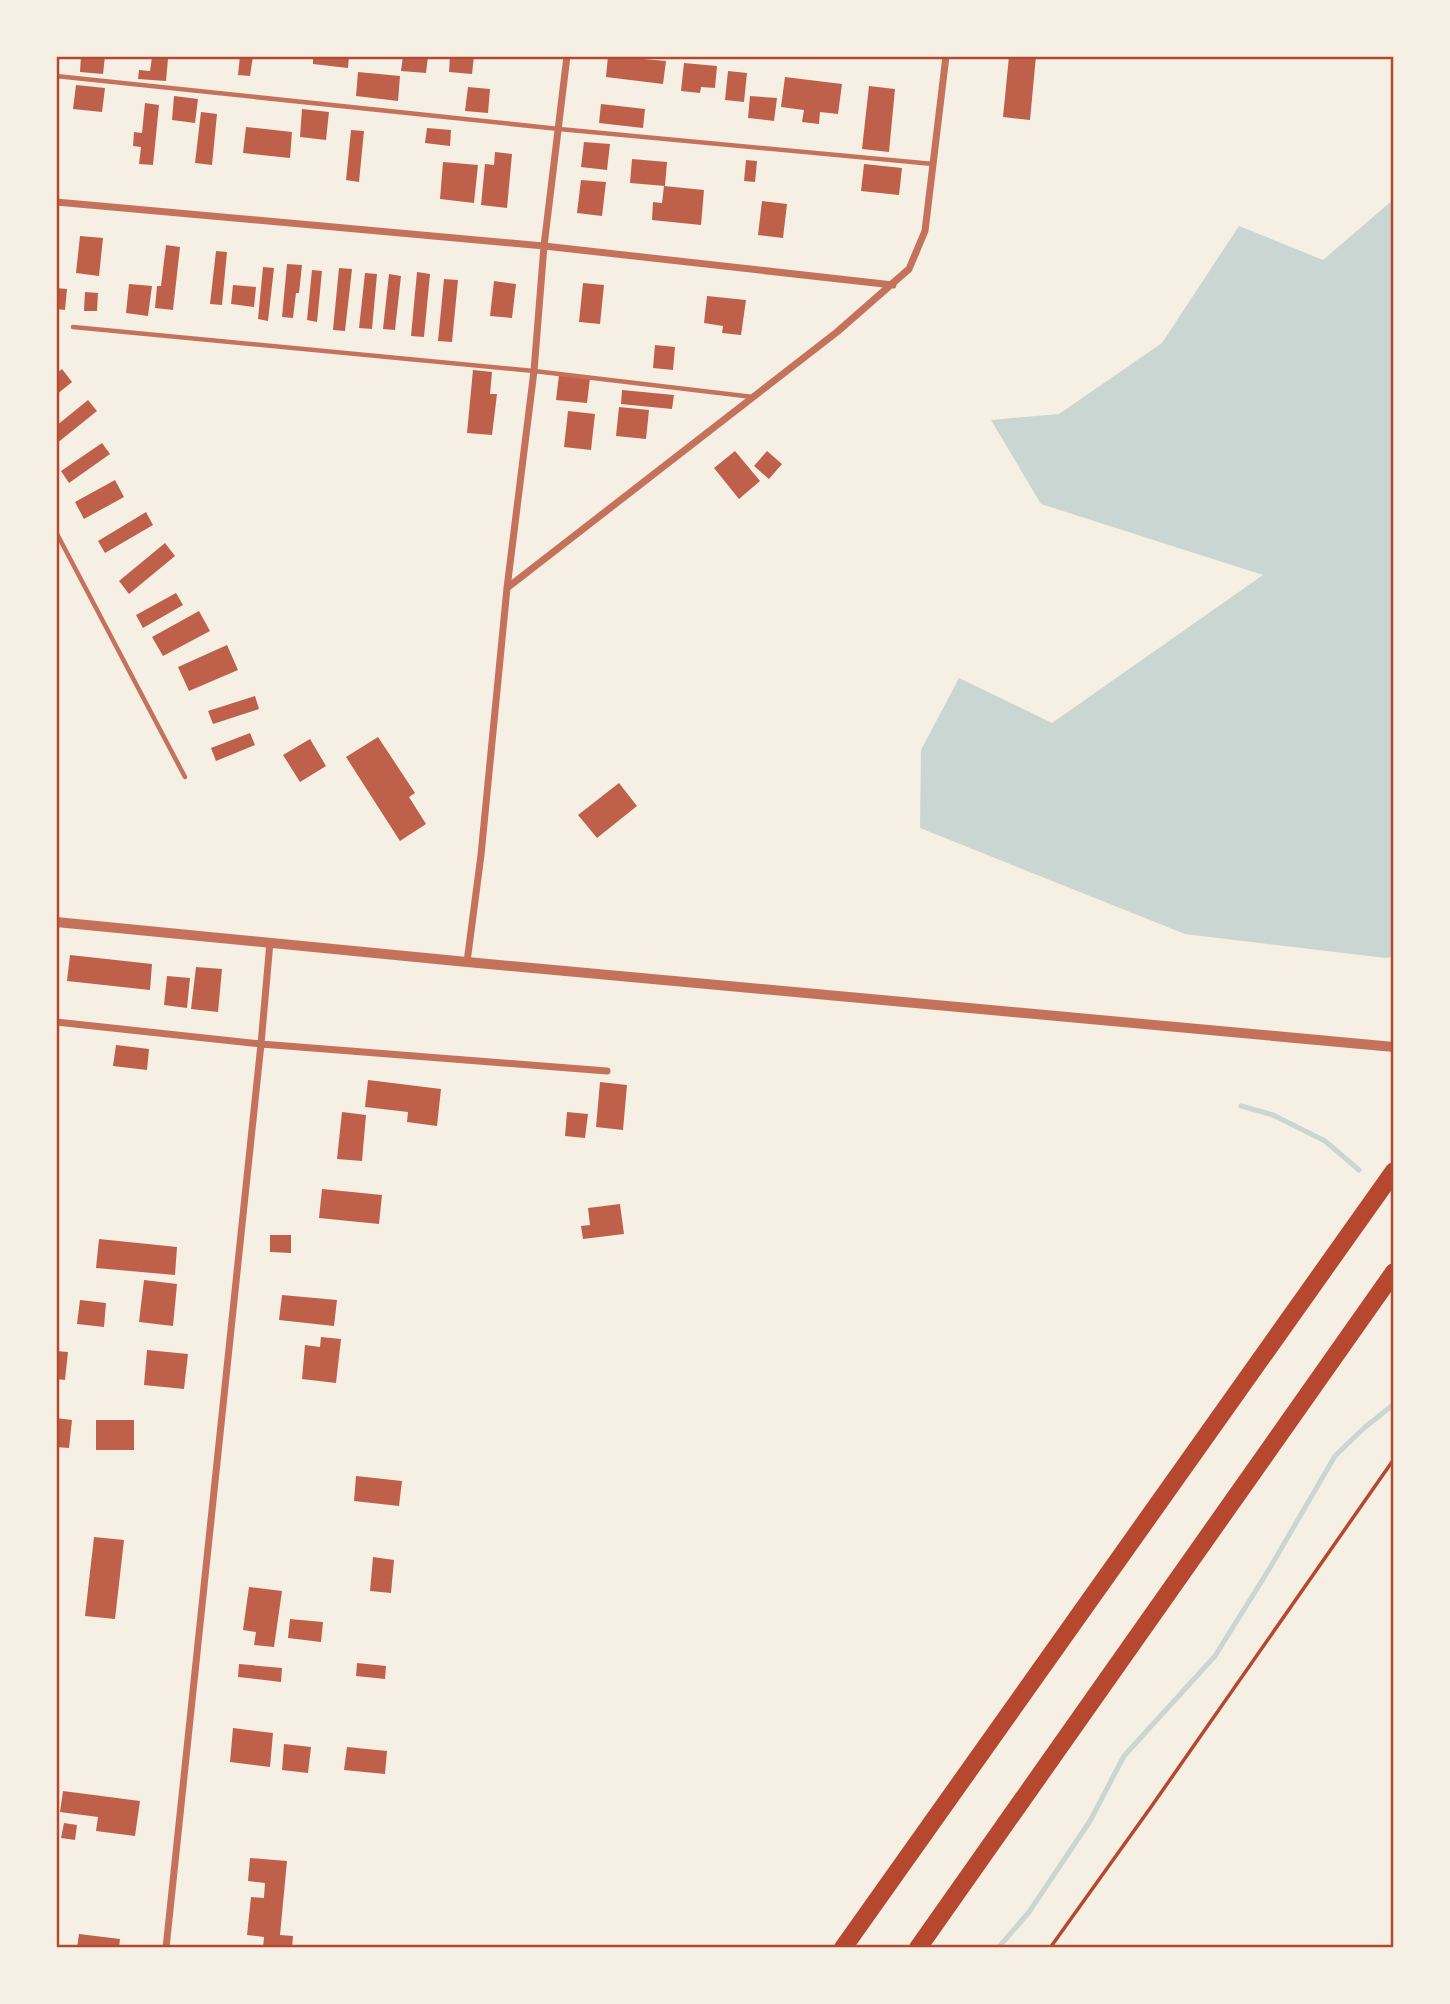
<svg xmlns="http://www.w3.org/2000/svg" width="1450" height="2004" font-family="Jost,sans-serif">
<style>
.water{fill:#c9d6d2}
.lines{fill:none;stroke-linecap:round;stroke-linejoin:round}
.stream{stroke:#c9d6d2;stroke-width:5}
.building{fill:#bf614a}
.path{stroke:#b5482f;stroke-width:3.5}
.service{stroke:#c5725c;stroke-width:4.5}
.minor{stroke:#c5725c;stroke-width:7}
.tertiary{stroke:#c5725c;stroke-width:10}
.motorway{stroke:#b5482f;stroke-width:18}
.neatline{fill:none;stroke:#b5482f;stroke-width:2.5}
</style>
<rect width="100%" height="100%" fill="#f6efe4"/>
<path class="water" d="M1394,199V956L1386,958L1185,934L920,828L921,750L959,678L1052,723L1263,575L1041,504L991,420L1059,414L1162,343L1239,226L1323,260Z"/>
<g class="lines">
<path class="stream" d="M1241,1106L1273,1115L1325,1141L1359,1170
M998,1948L1029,1912L1090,1821L1124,1756L1215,1656L1271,1566L1335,1456L1364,1428L1394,1404"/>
</g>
<path class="building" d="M81,56H105L103,74L80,72Z
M240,56H253L250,76L238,75Z
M313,56H349L348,68L313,64Z
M403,56H428L426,73L401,71Z
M450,56H474L472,74L449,72Z
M608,56L666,61L663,84L606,77Z
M1009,56H1036L1030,120L1003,117Z
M152,57L168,59L166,81L138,79L139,70L150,71Z
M684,63L717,66L715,88L701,87L700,93L681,91Z
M728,71L747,73L744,102L725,100Z
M358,72L400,76L398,101L356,96Z
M785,77L842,84L838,114L820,112L819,124L802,122L804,110L781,107Z
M76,85L105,88L102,112L73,109Z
M869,86L895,89L889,152L862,149Z
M468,87L490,89L488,113L465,111Z
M174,96L198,99L195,123L172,120Z
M750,96L777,98L774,121L748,118Z
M145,103L159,105L153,165L139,164L141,147L133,146L134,132L142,133Z
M601,104L645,109L643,128L599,123Z
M302,109L329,112L326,140L300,137Z
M201,112L217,114L212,165L195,163Z
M246,127L292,132L290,158L243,153Z
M427,128L451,130L450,146L425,143Z
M351,130L364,131L359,182L346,180Z
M584,142L610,144L607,170L581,167Z
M495,152L512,154L507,208L481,205L485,164L494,165Z
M632,159L667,162L665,186L630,183Z
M746,160L757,161L755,182L744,181Z
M443,162L478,165L474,203L440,199Z
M864,164L902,168L899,195L861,191Z
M581,180L606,182L602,216L577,213Z
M664,186L704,190L701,225L652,220L653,202L662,203Z
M762,201L787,204L783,238L758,235Z
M80,236L103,238L99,276L76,273Z
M166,245L180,247L173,310L155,308L157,286H161Z
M216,251L227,252L222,305L210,304Z
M287,264L302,265L299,293H296L293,318L282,317Z
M263,267L274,268L268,321L258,319Z
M339,268L352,269L345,331L333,330Z
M312,270L322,271L317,322L307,320Z
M417,272L430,274L424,337L411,336Z
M365,273L377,274L372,329L359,328Z
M389,274L401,276L395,330L383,329Z
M444,279L458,280L452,342L438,341Z
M494,281L516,284L512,318L490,316Z
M583,283L604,285L600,324L579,322Z
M129,284L152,286L148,316L126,313Z
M233,285L256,287L254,307L231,304Z
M56,288L67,289L65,310L56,309Z
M85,292L98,293L97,311H84Z
M707,296L746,300L741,335L722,333L723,326L704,323Z
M655,345L675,347L673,370L653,368Z
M62,369L72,382L56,395V374Z
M473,370L492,372L490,394H497L492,435L467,433Z
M559,375L590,378L587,403L556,400Z
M622,390L674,395L672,409L621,404Z
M88,400L97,411L56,444V426Z
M619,407L649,410L646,439L616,436Z
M568,411L595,414L591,450L564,447Z
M102,443L110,454L69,483L61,471Z
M735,451L760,481L739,499L714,468Z
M767,451L782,464L769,479L754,466Z
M115,480L124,497L84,519L75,502Z
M146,512L153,525L105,553L98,541Z
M165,543L175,556L129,594L119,581Z
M176,593L183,605L143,628L136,615Z
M199,611L210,631L163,656L152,637Z
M227,645L238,670L189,691L178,667Z
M255,696L259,709L213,724L208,711Z
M250,733L255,745L216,761L211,748Z
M378,737L415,793L409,797L426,824L400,841L346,757Z
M310,739L326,766L300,782L283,755Z
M619,783L637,806L597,838L578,815Z
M70,955L152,964L150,990L67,981Z
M196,967L222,969L218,1012L191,1009Z
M167,976L190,978L187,1008L164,1005Z
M116,1045L149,1049L147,1070L113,1066Z
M368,1080L441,1089L437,1126L407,1122L408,1112L365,1107Z
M600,1082L627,1085L623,1130L596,1127Z
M342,1112L366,1115L362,1161L337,1159Z
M567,1112L588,1114L585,1138L565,1136Z
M322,1189L382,1195L379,1224L319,1218Z
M620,1204L624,1234L583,1239L581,1226L590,1225L588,1208Z
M270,1235H291V1253L270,1252Z
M99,1239L177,1247L175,1275L96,1268Z
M144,1280L177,1284L173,1326L139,1322Z
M282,1295L337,1300L334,1326L279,1320Z
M80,1300L106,1303L104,1327L77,1324Z
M321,1337L341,1339L336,1383L302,1379L305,1345L320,1347Z
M147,1350L188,1354L184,1389L144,1385Z
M56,1351L68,1352L65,1380L56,1379Z
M56,1418L72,1420L69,1448L56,1447Z
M96,1420H134V1450H96Z
M356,1476L402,1481L399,1506L354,1501Z
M94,1537L124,1540L115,1619L85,1616Z
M373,1557L394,1560L391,1593L370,1591Z
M249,1587L282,1591L274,1647L254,1645L256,1632L243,1630Z
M290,1619L323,1622L321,1642L288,1638Z
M357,1663L386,1666L385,1679L356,1676Z
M239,1664L282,1668L281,1682L238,1677Z
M233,1728L273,1733L270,1767L230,1762Z
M284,1744L311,1747L308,1773L282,1770Z
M347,1747L387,1751L385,1774L344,1770Z
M63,1791L140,1801L135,1836L96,1831L98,1817L60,1812Z
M64,1823L77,1825L75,1840L61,1838Z
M250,1858L287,1861L280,1935L293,1936L292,1948H263L264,1937L247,1935L251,1897L264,1898L265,1883L248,1881Z
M79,1934L120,1939L119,1948H77Z"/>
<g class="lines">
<path class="path" d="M1050,1948L1151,1807L1394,1459"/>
<path class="service" d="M56,76L559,129L933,164
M73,327L534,371L753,397
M56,532L185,777"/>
<path class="minor" d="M56,202L544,246L893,285
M507,588L837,332L909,269L925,231L946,56
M467,962L481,855L507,588L534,371L544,246L567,56
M56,1022L261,1044L607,1071
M166,1948L261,1044L270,942"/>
<path class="tertiary" d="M56,922L467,962L1394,1047"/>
<path class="motorway" d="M843,1948L1394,1171
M918,1948L1394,1272"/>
</g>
<rect width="1450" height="2004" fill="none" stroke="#f6efe4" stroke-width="116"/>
<rect x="58" y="58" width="1334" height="1888" class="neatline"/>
</svg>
